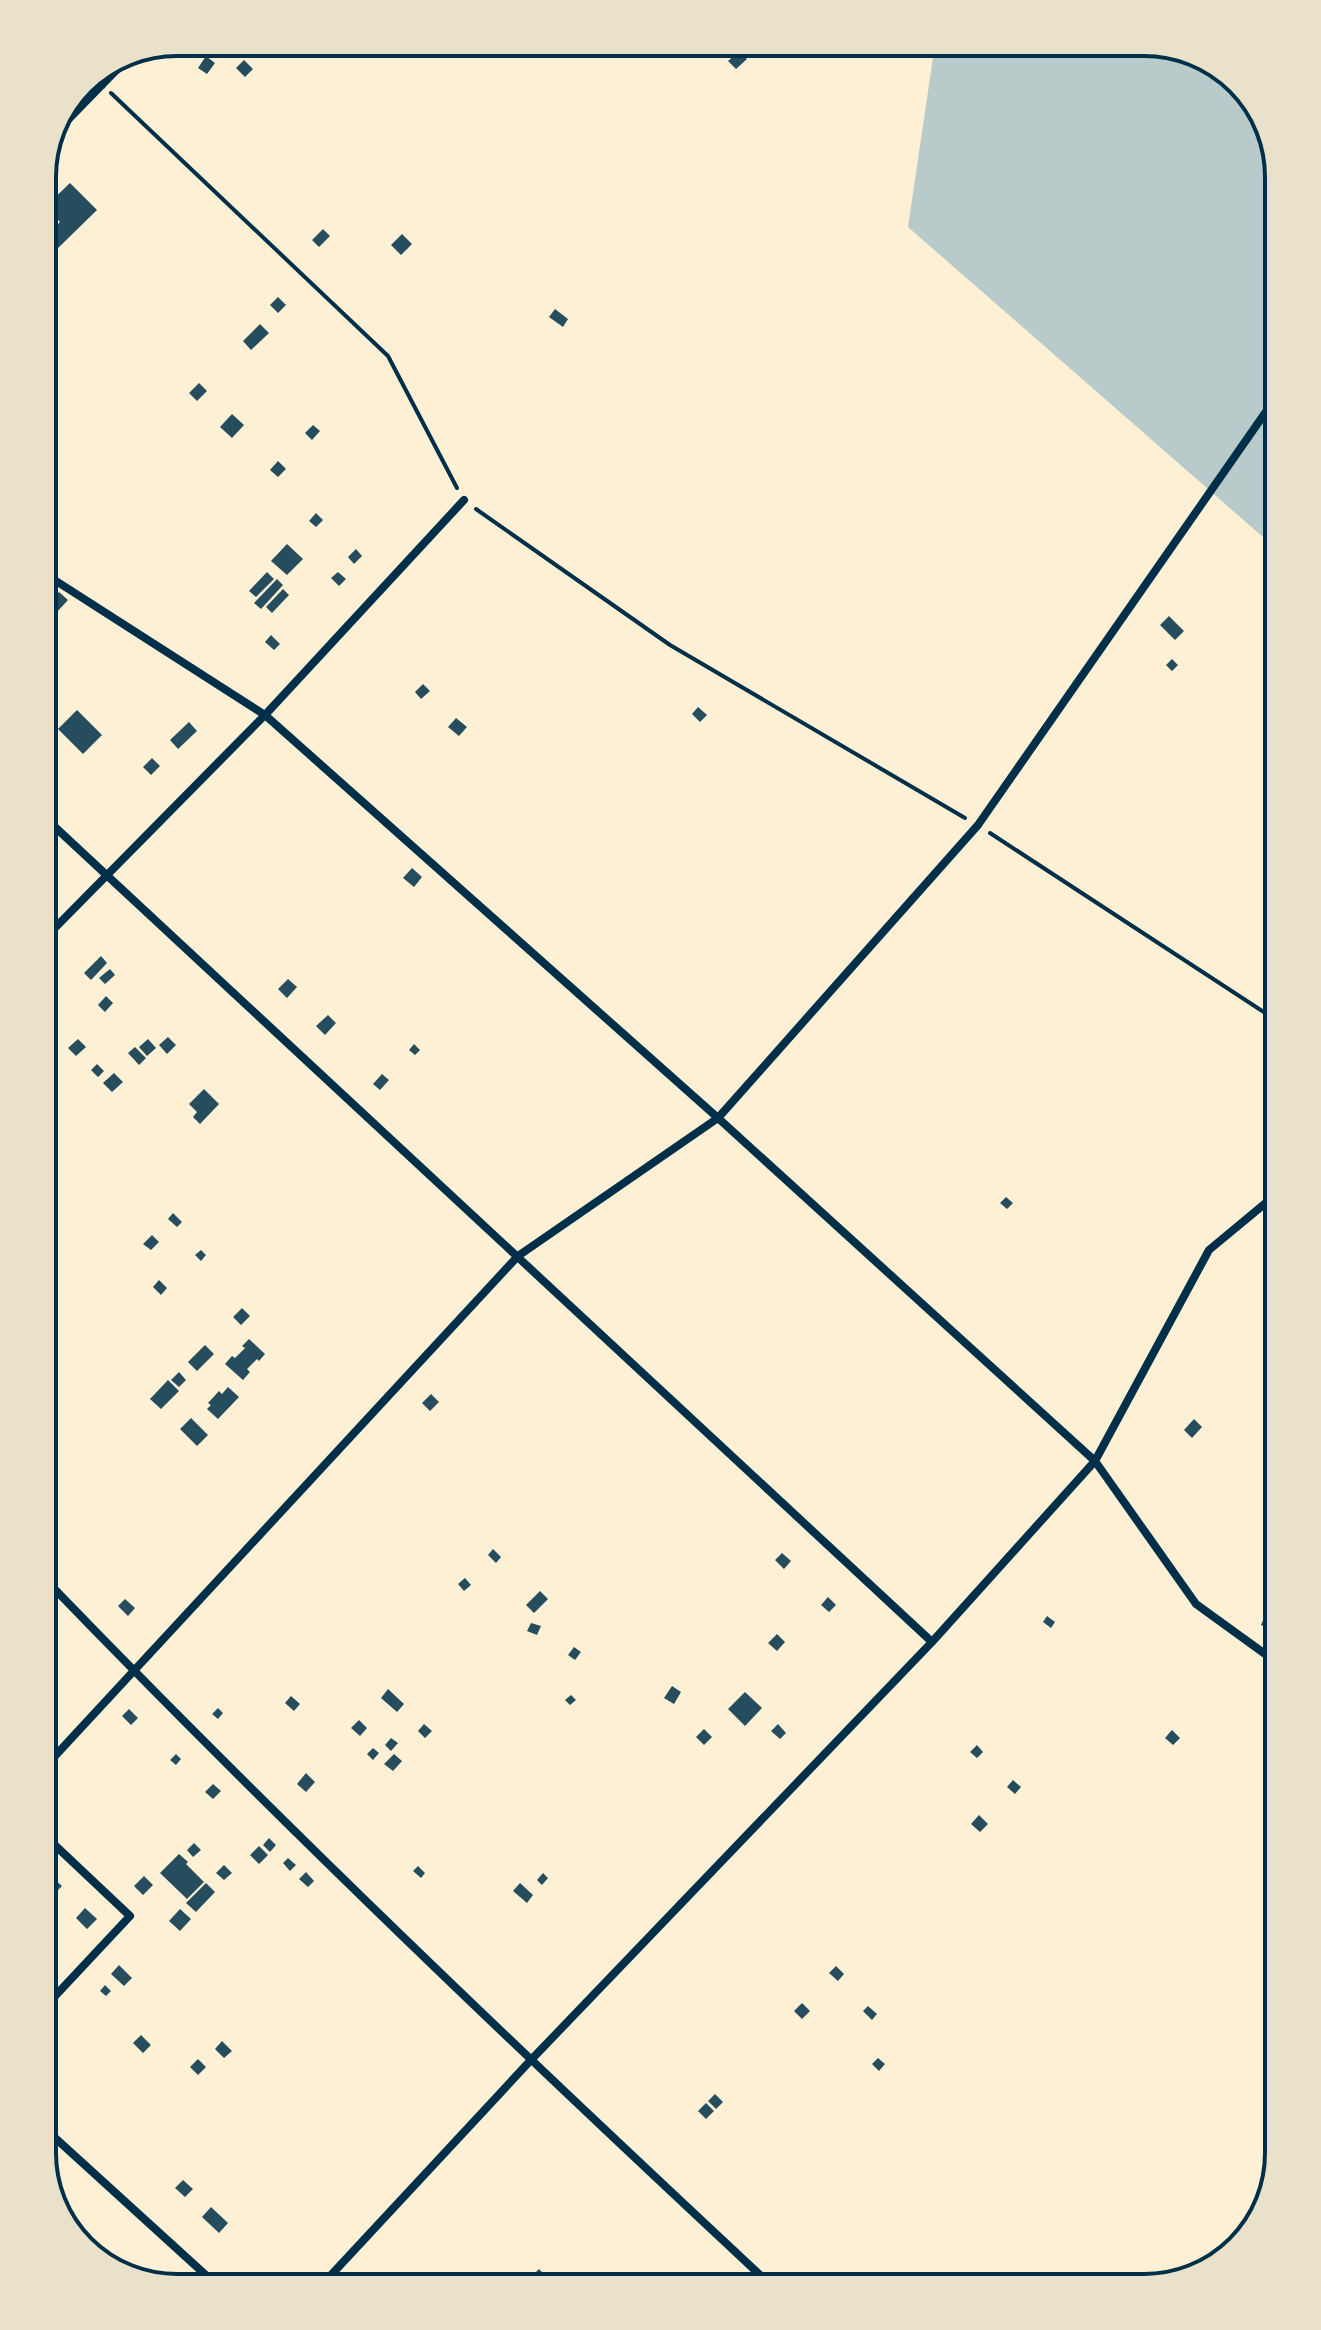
<svg xmlns="http://www.w3.org/2000/svg" width="1321" height="2330" font-family="'Public Sans',sans-serif">
<style>
.green{fill:#b9caca}
.building{fill:#264d5e}
.lines{fill:none;stroke-linecap:round;stroke-linejoin:round}
.path{stroke:#003049;stroke-width:4}
.minor{stroke:#003049;stroke-width:8}
.rim{fill:none;stroke:#003049;stroke-width:4}
</style>
<rect width="100%" height="100%" fill="#fdf0d5"/>
<path class="green" d="M1153,42L1219,65L1265,118L1279,177V551L908,227L935,44Z"/>
<path class="building" d="M739,51L747,59L736,69L728,61Z
M206,56L215,63L207,74L198,68Z
M244,60L253,69L245,77L236,68Z
M50,165L58,173L44,187L42,173Z
M70,183L97,210L55,251L48,244L57,235L52,230L60,222L45,207Z
M323,229L330,236L319,247L312,240Z
M402,234L412,244L401,255L391,245Z
M278,297L286,305L278,313L270,305Z
M555,309L568,319L563,327L549,317Z
M260,324L269,333L251,350L243,341Z
M199,383L207,391L197,401L189,393Z
M232,414L244,425L232,438L220,427Z
M313,425L320,431L312,440L305,433Z
M278,461L286,469L278,477L270,470Z
M316,513L323,520L316,527L309,521Z
M42,530L52,535L48,543L42,540Z
M287,544L303,559L287,575L271,561Z
M356,549L362,556L354,564L348,557Z
M267,572L274,579L256,597L249,591Z
M338,572L346,579L339,586L331,578Z
M277,579L283,585L261,609L254,603Z
M283,589L289,595L272,613L266,607Z
M59,592L68,600L57,612L48,603Z
M1169,616L1184,631L1175,640L1160,625Z
M271,635L280,644L274,650L265,642Z
M1172,659L1178,665L1172,671L1166,665Z
M423,684L430,691L421,699L415,692Z
M698,707L707,715L700,722L692,714Z
M77,710L102,735L83,754L58,729Z
M456,718L467,727L459,736L448,727Z
M189,722L197,731L178,749L170,740Z
M152,758L160,766L151,775L143,767Z
M412,868L422,877L414,887L403,878Z
M101,956L107,963L91,980L84,973Z
M110,969L115,975L105,984L99,978Z
M288,979L297,987L287,998L278,989Z
M106,996L113,1003L105,1012L98,1005Z
M328,1015L336,1023L325,1035L316,1026Z
M168,1037L176,1045L167,1054L159,1045Z
M78,1039L86,1047L76,1056L68,1048Z
M148,1039L156,1048L147,1056L139,1047Z
M414,1044L420,1050L415,1055L409,1050Z
M135,1047L146,1058L139,1065L128,1053Z
M97,1064L104,1071L98,1077L91,1070Z
M114,1073L123,1082L112,1092L103,1083Z
M382,1074L389,1080L380,1090L373,1084Z
M204,1089L219,1104L200,1124L193,1117L197,1112L189,1104Z
M1006,1197L1013,1203L1007,1209L1000,1203Z
M173,1213L182,1222L177,1227L168,1219Z
M152,1235L159,1242L151,1250L143,1244Z
M201,1250L206,1255L201,1261L195,1255Z
M159,1280L167,1288L161,1295L153,1287Z
M242,1308L250,1316L241,1325L233,1317Z
M249,1339L265,1354L259,1361L257,1359L247,1369L250,1372L243,1380L225,1364L232,1356L235,1358L245,1348L242,1346Z
M205,1345L214,1354L197,1371L188,1362Z
M179,1372L186,1380L179,1387L171,1380Z
M168,1380L179,1391L161,1409L150,1399Z
M228,1387L239,1397L218,1419L207,1409L211,1405L208,1403L219,1391L222,1394Z
M431,1394L439,1402L430,1411L422,1403Z
M191,1418L208,1435L197,1446L180,1429Z
M1194,1419L1202,1427L1192,1438L1184,1430Z
M493,1549L501,1557L496,1563L488,1555Z
M782,1553L791,1561L784,1569L775,1560Z
M465,1578L471,1585L464,1591L458,1584Z
M540,1591L548,1599L534,1613L526,1605Z
M828,1597L836,1605L829,1612L821,1605Z
M125,1599L135,1608L128,1616L118,1606Z
M1266,1613L1279,1618L1274,1631L1261,1625Z
M1047,1616L1055,1622L1051,1628L1043,1622Z
M531,1623L541,1626L537,1635L527,1631Z
M777,1634L785,1642L777,1651L768,1643Z
M574,1647L581,1652L575,1660L568,1655Z
M672,1686L681,1692L674,1704L664,1698Z
M388,1689L404,1704L397,1712L381,1698Z
M745,1692L762,1708L745,1726L728,1709Z
M571,1695L576,1700L570,1705L565,1700Z
M291,1696L300,1704L294,1711L285,1703Z
M218,1708L223,1713L218,1719L212,1714Z
M129,1709L138,1718L131,1725L122,1716Z
M359,1720L367,1728L360,1736L351,1728Z
M424,1724L432,1731L425,1738L418,1731Z
M778,1724L786,1733L780,1739L771,1731Z
M704,1729L712,1737L704,1745L696,1737Z
M1172,1730L1180,1738L1173,1745L1165,1738Z
M391,1738L398,1743L391,1751L385,1745Z
M977,1745L983,1752L977,1758L970,1752Z
M373,1748L379,1753L373,1760L367,1754Z
M176,1754L181,1759L176,1765L170,1760Z
M394,1754L402,1761L393,1771L384,1764Z
M306,1773L315,1782L306,1792L297,1784Z
M1013,1780L1021,1787L1015,1794L1007,1787Z
M213,1784L221,1791L213,1799L205,1792Z
M979,1815L988,1824L980,1832L971,1824Z
M269,1838L276,1845L270,1852L263,1845Z
M194,1843L201,1850L193,1857L187,1850Z
M259,1846L268,1855L259,1864L250,1855Z
M179,1854L188,1862L186,1864L204,1882L187,1899L160,1873Z
M288,1858L296,1865L290,1871L283,1863Z
M224,1865L232,1873L224,1880L216,1873Z
M418,1866L425,1873L421,1878L413,1871Z
M306,1872L314,1881L308,1887L299,1879Z
M543,1873L548,1878L542,1885L537,1880Z
M144,1876L153,1885L143,1895L134,1886Z
M52,1877L62,1886L53,1895L43,1886Z
M206,1883L215,1892L196,1912L186,1903Z
M520,1883L533,1895L527,1903L513,1891Z
M85,1908L97,1919L87,1929L76,1918Z
M180,1909L191,1919L180,1931L169,1921Z
M119,1965L132,1978L124,1986L111,1974Z
M836,1966L844,1974L838,1981L829,1973Z
M105,1985L111,1991L106,1996L100,1991Z
M802,2003L810,2011L802,2019L794,2011Z
M868,2006L877,2014L872,2020L863,2011Z
M141,2035L151,2045L143,2053L133,2043Z
M222,2041L232,2051L224,2058L215,2049Z
M878,2058L885,2064L879,2071L872,2064Z
M198,2059L206,2067L198,2075L190,2067Z
M715,2094L723,2102L716,2109L708,2101Z
M706,2103L714,2111L706,2119L698,2111Z
M183,2180L193,2189L185,2197L175,2188Z
M211,2207L228,2223L219,2233L202,2217Z
M539,2269L549,2279L541,2287L531,2277Z
M468,2278L474,2284L470,2288H466L462,2285Z"/>
<g class="lines">
<path class="path" d="M111,93L388,356L457,488
M476,509L670,645L965,818
M990,833L1279,1022"/>
<path class="minor" d="M82,81L102,85
M60,128L134,52
M42,572L265,715L718,1118L1095,1461L1196,1604L1279,1664
M42,815L932,1642
M42,941L265,715L464,500
M42,1576C278,1821 525,2056 774,2288
M42,1770L518,1256L718,1118L978,825L1279,393
M42,2010L130,1916L42,1833
M42,2126L220,2288
M319,2288L530,2061L932,1642L1095,1461L1209,1250L1279,1192"/>
</g>
<path d="M0 0H1321V2330H0ZM177 56H1144A121 121 0 0 1 1265 177V2153A121 121 0 0 1 1144 2274H177A121 121 0 0 1 56 2153V177A121 121 0 0 1 177 56Z" fill="#e9e1ca" fill-rule="evenodd"/>
<path class="rim" d="M177 56H1144A121 121 0 0 1 1265 177V2153A121 121 0 0 1 1144 2274H177A121 121 0 0 1 56 2153V177A121 121 0 0 1 177 56Z"/>
</svg>
